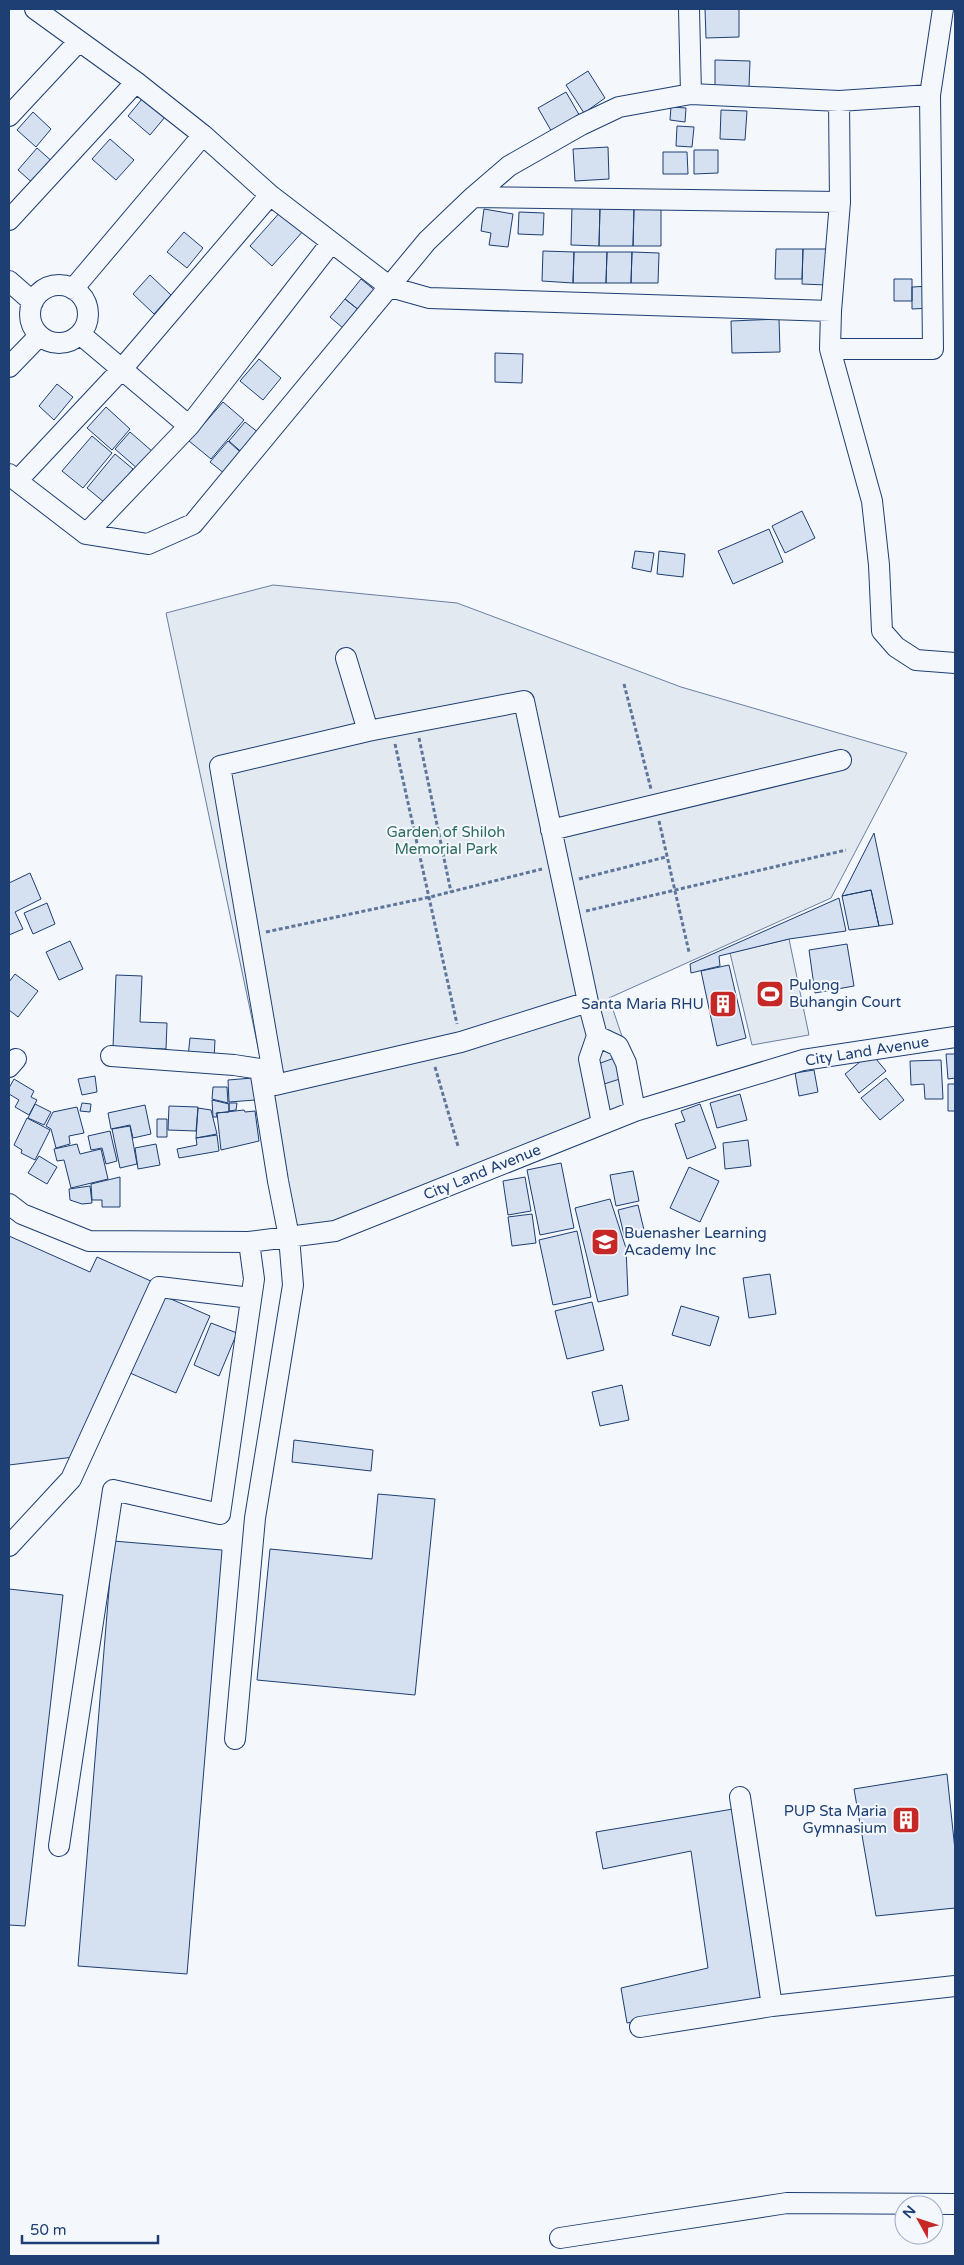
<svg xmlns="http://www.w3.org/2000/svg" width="964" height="2265" font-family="'Varela Round',sans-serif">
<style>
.green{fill:#e3e9f0;stroke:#687fa3}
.building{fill:#d5e0f0;stroke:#1d3f73}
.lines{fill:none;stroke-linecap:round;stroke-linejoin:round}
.minor-casing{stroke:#1d3f73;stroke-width:22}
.path{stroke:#5e769c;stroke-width:3;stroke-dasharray:4 2.5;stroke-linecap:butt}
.minor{stroke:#f4f7fb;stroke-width:20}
.labels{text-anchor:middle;stroke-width:4;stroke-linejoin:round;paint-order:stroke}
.park-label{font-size:15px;fill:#2c6c60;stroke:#f4f7fb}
.poi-label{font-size:15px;fill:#1d3f73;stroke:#f4f7fb;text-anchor:start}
.street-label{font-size:15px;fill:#1d3f73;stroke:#f4f7fb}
</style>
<rect width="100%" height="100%" fill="#f4f7fb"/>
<path class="green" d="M273,585L457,603L681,687L907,753L831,898L609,998L646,1107L351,1229L289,1237L276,1132L166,613Z
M789,939L809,1035L752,1045L730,953Z"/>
<path class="building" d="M705,9H739V37L706,38Z
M715,60L750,61L749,87H715Z
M588,71L605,98L584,113L566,85Z
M566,92L581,118L553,134L538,108Z
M142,99L165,117L150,135L128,116Z
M671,107L686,108L685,122L670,120Z
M721,110L747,111L745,140L720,139Z
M33,112L51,129L36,147L17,130Z
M677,126L694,127L692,147L676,146Z
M110,139L134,160L116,180L92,159Z
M608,147L609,179L575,181L573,149Z
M37,148L55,164L36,186L18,170Z
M694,150H718V173L694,174Z
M663,152H687L688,174H663Z
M572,206L600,207L599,246L571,245Z
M600,207L634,208L633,246H599Z
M634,208H661V246H633Z
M484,209L513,214L508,247L489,245L491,233L481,231Z
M282,210L304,230L272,266L250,246Z
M519,212L544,213L543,235L518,234Z
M184,232L203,248L187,268L167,252Z
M776,249H803L802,279H775Z
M803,249H827L826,285L802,284Z
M543,251L574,252L573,283L542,281Z
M574,252H607L606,283H573Z
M607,252H632L631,283H606Z
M632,252L659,253L658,283H631Z
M150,275L171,295L154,314L133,294Z
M361,279L382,296L365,315L345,299Z
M894,279H912V301H894Z
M931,286V308L912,309V287Z
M345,299L365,315L350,334L330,317Z
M779,319L780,352L732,353L731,321Z
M495,353L523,354L522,383L495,382Z
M259,359L281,378L263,400L240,381Z
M57,384L73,397L54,420L39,406Z
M223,402L244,420L211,459L189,441Z
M106,407L130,429L112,450L87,428Z
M245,422L264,437L247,457L229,441Z
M130,432L153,452L138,469L115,449Z
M92,436L112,453L83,488L62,471Z
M228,441L247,458L230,478L210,462Z
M115,454L133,469L105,503L87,488Z
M802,511L815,538L785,553L772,526Z
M769,529L783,562L733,584L718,551Z
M635,551L654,553L651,572L632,568Z
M659,551L685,554L683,577L657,574Z
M874,833L893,924L879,926L871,890L842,896Z
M30,873L41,899L15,912L23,929L9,935V883Z
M871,890L879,926L849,930L842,896Z
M839,898L846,931L789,939L719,956L720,966L691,973L690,964Z
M47,903L55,924L33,934L24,913Z
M70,941L83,969L59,980L46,952Z
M847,944L854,986L815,993L809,950Z
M729,965L746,1038L717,1046L701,971Z
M15,974L38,991L18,1017L9,1010V982Z
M116,975L142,976L140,1022L167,1023L166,1049L113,1047Z
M190,1038L215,1040L214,1059L188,1057Z
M871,1053L886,1071L859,1093L845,1074Z
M946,1054H955V1078L948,1079Z
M617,1057L623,1078L604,1084L598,1064Z
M941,1060L943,1099H925L924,1084L911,1085L910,1061Z
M814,1070L818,1092L799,1096L795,1073Z
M95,1076L97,1092L82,1095L78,1079Z
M253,1078L255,1100L229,1102L228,1080Z
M886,1078L904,1100L880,1120L861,1098Z
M14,1079L34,1091L31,1097L37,1100L29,1115L15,1107L19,1100L9,1094V1088Z
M948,1084H955V1111H948Z
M213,1087H227L228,1103L212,1099Z
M740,1094L747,1120L717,1128L710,1103Z
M212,1100L229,1104V1112L216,1113L217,1117H213Z
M82,1103L91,1104L90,1112L80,1111Z
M229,1103H237L236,1110L229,1111Z
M35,1104L51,1112L44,1125L28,1118Z
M700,1104L716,1148L687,1159L675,1124L685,1121L681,1111Z
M145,1105L151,1134L133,1138L130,1125L111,1129L108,1113Z
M169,1106L198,1107L196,1131L168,1130Z
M77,1107L84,1133L69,1136L70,1144L56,1148L51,1129L46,1126L53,1112Z
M198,1108L211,1110L217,1134L196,1138Z
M244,1110L245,1112L255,1111L259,1141L221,1150L217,1113Z
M27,1118L50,1130L35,1160L21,1153L22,1150L14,1145Z
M157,1119H167V1137H157Z
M130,1126L137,1164L120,1168L112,1129Z
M110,1131L117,1161L106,1164L102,1148L91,1150L88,1136Z
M217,1135L219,1151L179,1158L177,1149L197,1145L196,1138Z
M748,1140L751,1166L725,1169L723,1143Z
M77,1144L80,1154L101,1149L108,1179L71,1188L64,1160L57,1161L54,1149Z
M156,1144L160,1165L138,1169L135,1148Z
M39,1156L57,1167L47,1184L28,1173Z
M561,1163L574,1228L540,1235L527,1170Z
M689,1167L719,1181L700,1222L670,1208Z
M633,1171L639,1201L616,1206L610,1175Z
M120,1177V1207H102V1200H92L91,1184Z
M525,1177L531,1211L508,1215L503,1181Z
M90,1186L92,1203L82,1204L70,1200L69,1189Z
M610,1199L626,1248L628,1295L598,1302L575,1208Z
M638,1205L645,1234L625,1239L618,1210Z
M532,1214L536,1243L512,1246L508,1217Z
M577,1231L591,1297L553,1305L539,1240Z
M9,1236L90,1272L97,1257L153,1282L74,1457L9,1465Z
M770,1274L776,1314L749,1318L743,1278Z
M164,1296L210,1316L176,1393L130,1373Z
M592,1302L604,1350L567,1359L555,1311Z
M681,1306L719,1317L710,1346L672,1335Z
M211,1323L237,1333L219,1376L194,1365Z
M622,1385L629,1420L600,1426L592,1392Z
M294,1440L373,1450L371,1471L292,1462Z
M378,1494L435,1499L415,1695L257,1680L270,1549L372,1559Z
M113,1541L222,1550L187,1974L78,1966Z
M9,1589L63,1595L25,1926L9,1925Z
M947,1774L955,1850V1908L876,1916L854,1789Z
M733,1809L764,2000L627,2023L621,1988L708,1968L691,1851L603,1869L596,1832Z"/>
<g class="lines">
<defs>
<path id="minor" d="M35,9L136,82L203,135L270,195L390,287L429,298L831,311L830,349L872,501L879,565L882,631L896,647L916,660L955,663
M689,9L691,94
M9,116L79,41
M473,197L840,202
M9,220L136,82
M9,281L33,302
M30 314a29 29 0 1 1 58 0a29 29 0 1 1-58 0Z
M73,289L203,135
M831,311L840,202L839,101
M80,334L189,426L331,243
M830,349H933L930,95L943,9
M9,367L39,336
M9,474L17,481L121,370L270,195
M17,481L86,534L148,544L193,524L427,241L473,197L509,166L581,125L619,107L691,94L839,101L930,95
M86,534L189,426
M346,658L368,731
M524,701L588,1002L461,1042L275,1085L220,766L368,731Z
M551,830L841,760
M588,1002L597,1036L589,1059L602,1123
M597,1036L618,1046L626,1063L635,1111
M111,1056L234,1065L260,1069L278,1181L289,1237L293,1285L255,1518L235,1739
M9,1067L16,1059
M9,1204L22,1214L89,1241L249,1242L335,1231L635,1111L803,1060L955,1037
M9,1546L71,1479L159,1287L251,1298
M740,1797L772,2006
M59,1846L113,1490L220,1514L254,1279L249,1242
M640,2027L772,2006L955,1986
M560,2238L787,2203L955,2204"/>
</defs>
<use href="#minor" class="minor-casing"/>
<path class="path" d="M624,684L651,789
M419,738L451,892
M395,744L457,1024
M659,821L689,952
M579,879L666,857
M586,911L846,850
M266,932L430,897L542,869
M435,1067L458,1146"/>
<use href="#minor" class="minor"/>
</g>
<defs>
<symbol id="stadium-square" viewBox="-11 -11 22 22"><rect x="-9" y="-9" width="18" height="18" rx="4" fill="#c62828" stroke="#f4f7fb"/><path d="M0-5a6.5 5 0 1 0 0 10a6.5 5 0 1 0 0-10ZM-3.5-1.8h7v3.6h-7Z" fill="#fff"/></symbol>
<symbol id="building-square" viewBox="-11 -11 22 22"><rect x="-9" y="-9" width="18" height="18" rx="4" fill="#c62828" stroke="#f4f7fb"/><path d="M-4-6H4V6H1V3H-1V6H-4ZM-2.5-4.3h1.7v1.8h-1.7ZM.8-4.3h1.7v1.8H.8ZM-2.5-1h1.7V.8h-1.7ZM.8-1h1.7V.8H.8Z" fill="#fff"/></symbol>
<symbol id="school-square" viewBox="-11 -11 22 22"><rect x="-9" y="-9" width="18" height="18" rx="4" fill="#c62828" stroke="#f4f7fb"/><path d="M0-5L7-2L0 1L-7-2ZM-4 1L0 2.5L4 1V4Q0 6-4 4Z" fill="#fff"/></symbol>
</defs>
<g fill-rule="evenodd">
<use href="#stadium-square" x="754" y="978" width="32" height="32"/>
<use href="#building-square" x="707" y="988" width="32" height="32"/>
<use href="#school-square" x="589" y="1226" width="32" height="32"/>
<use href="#building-square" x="890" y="1804" width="32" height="32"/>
</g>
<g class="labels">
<g class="park-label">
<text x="446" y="837">Garden of Shiloh<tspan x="446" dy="17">Memorial Park</tspan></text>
</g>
<g class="poi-label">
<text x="789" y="990">Pulong<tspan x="789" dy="17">Buhangin Court</tspan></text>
<text x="704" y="1009" text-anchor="end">Santa Maria RHU</text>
<text x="624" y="1238">Buenasher Learning<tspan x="624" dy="17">Academy Inc</tspan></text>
<text x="887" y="1816" text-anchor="end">PUP Sta Maria<tspan x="887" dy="17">Gymnasium</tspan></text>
</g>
<g class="street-label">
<text transform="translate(867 1051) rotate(-9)" y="5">City Land Avenue</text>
<text transform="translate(482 1172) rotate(-22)" y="5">City Land Avenue</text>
</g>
</g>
<rect width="964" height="2265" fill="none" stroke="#1d3f73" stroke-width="20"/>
<g transform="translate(919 2220) rotate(310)"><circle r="24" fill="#f4f7fb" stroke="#9eadc5"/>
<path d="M0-4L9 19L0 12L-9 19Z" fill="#c62828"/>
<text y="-8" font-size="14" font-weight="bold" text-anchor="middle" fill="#1d3f73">N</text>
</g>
<path d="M22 2235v8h136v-8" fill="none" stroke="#1d3f73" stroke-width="2.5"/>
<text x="30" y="2235" font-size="15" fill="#1d3f73" stroke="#f4f7fb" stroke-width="4" paint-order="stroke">50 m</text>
</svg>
